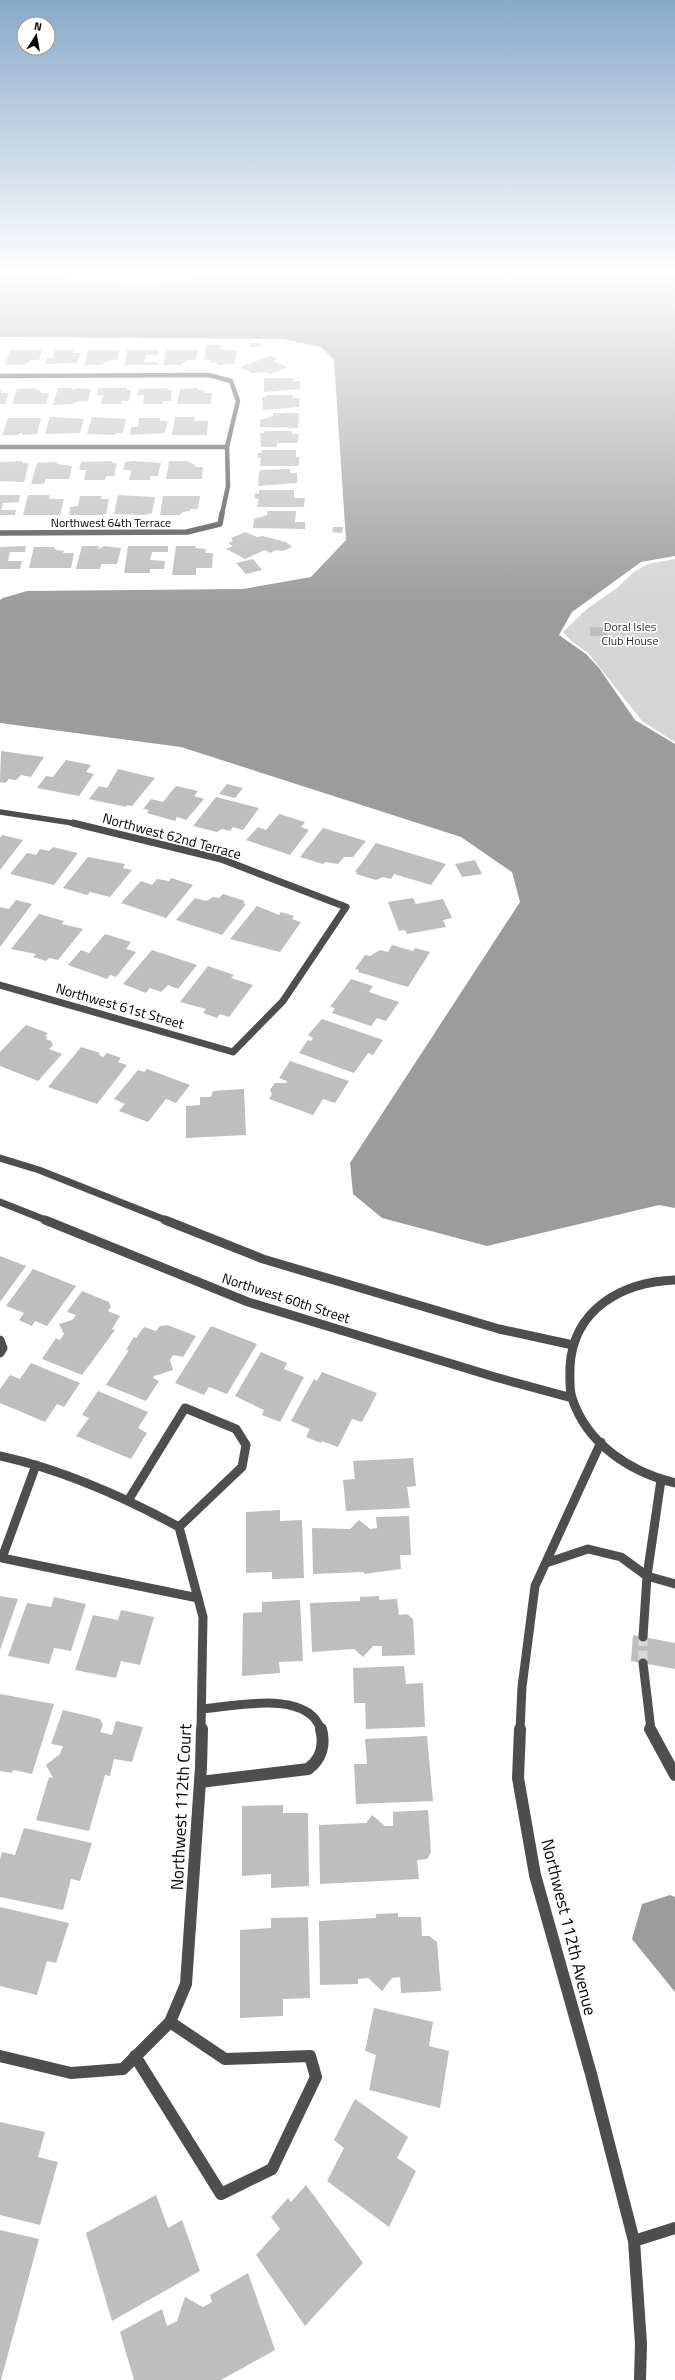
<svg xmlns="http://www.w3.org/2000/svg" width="675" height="2380" font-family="'Titillium Web',sans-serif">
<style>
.green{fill:#d5d5d5}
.water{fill:#9c9c9c}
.building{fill:#bebebe}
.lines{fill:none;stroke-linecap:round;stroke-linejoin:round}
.street-tunnel{stroke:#d9d9d9;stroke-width:9;stroke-dasharray:9 4.5;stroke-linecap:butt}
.lane-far1{stroke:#4e4e4e;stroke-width:9}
.lane{stroke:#4e4e4e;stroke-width:12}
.street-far4{stroke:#4e4e4e;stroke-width:4.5}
.street-far3{stroke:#4e4e4e;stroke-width:5.5}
.street-far2{stroke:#4e4e4e;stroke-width:7}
.street-far1{stroke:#4e4e4e;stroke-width:9}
.street{stroke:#4e4e4e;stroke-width:12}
.labels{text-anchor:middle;stroke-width:3.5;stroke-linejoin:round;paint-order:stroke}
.far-street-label{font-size:12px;fill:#000;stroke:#fff}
.far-park-label{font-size:12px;fill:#2c2c2c;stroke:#fff}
.street-label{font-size:14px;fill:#000;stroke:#fff}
.near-street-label{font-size:17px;fill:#000;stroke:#fff}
</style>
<rect width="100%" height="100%" fill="#fff"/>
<path class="green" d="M675,559V742L642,721L588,653L571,641L563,632L588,608L617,588L635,571L648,564Z"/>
<path class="water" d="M229,271H675V556L641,562L572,612L559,635L586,654L599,668L635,720L675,744V1208L659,1205L487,1246L382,1218L353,1194L350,1163L520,902L512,872L461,837L181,747L0,723V600L3,598L27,591L243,589L311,577L346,540L334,360L321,347L282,339L0,337V277L49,276L131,286L164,284Z
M670,1895L675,1897V1992L632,1939L642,1904Z"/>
<path class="building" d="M89,271H117L110,277L84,275Z
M140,271H172L174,274L144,276Z
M250,343H260V347H250Z
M206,345H221V350H237L235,364L217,365V363H211V360H204Z
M10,350H42L39,360H31L24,365H5Z
M55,350H74L73,353H81L77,363L45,364L47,358H53Z
M88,350H120L117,360H110L101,365H84Z
M127,350H159L158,355H146L144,362H158L157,365H124Z
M166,350H198L196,360H188L180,365H163Z
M270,356L278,359L273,361L288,367L270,374L265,372L252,373L240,367Z
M264,378H293V381H300V389L264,392Z
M36,388L35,390H40L41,393H49L46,404H12L17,389Z
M58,388H72V390L77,388L91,389L88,401L74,402L73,404L53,405Z
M98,388H127V390H131L129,401H122L121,404H101L103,395L97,396Z
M168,388L167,390H172L171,401H163L162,404H143L144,395H137L139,389Z
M197,388L199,390H205V393H212L211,404H177L180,389Z
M2,390L1,393H9L5,404H0V391Z
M267,395H293L292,398H300L299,407L263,410L262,397H266Z
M273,413H299L298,428L260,427V420L273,416Z
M50,417L84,419L80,433L45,434Z
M92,417L126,419L123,433H116L115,435L87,434Z
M175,417H195L194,421H208L207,435H172Z
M8,418H41L37,434L23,435L21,433L18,435H2Z
M139,418H160V421H168L165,433L130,435L131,427H138Z
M264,431H292V434H299L298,443H277V447H261L260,433H264Z
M262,450H296V457H299V466H260L261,458H258V453H262Z
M23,461L22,463H29L24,482L0,481V462Z
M112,461V463H117L114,476H106L105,480H84L86,470H79L81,462Z
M133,461L161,463L158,476H150V480H129L131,470H123L125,462Z
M169,461H187L195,465V467H203L202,479H166Z
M56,462L58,464L72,466L69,479H46L44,484H31L37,463Z
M290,469V473H297V483L258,486L259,472L262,470Z
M259,490H294V498H305L304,507H257L259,499L255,498V493L259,494Z
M0,495H20L19,502L3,503L1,510H16L15,515H0Z
M28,495H50L49,499H64L60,515H23Z
M118,495L155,497L152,513L144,515L114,514Z
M80,496H102L101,499H109L106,514L101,515H69L70,507L78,506Z
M163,496H200L198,509H190V511L183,512L180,515H160Z
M267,511H296L295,522H305V529L253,528L254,519L267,515Z
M333,527H343L342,533L332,532Z
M245,532L257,537L262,536L286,542L292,547L283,551L276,550L270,553L265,550L245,559L226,549L233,546L228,543L233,541L231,538Z
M26,546L25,552H10L8,561H22L20,569H0V547Z
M82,546H99L98,549L104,546L121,548L117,564H101L100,569H76Z
M128,546H168V552H152L150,560L165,561L164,569H150V573H124Z
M176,546H196L195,548L206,549L205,553H213L212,568H196V575H172Z
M34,547H54L56,550L64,551L63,553H74L71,568H29Z
M253,559L262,570L246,574L236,563Z
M590,627L607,628L608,636H590Z
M1,751L44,757L31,777L21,775L16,780L9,779L5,783L0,782Z
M66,760L91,765L86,772L94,774L79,796L37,788L46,776L53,777Z
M118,769L155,778L132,806L127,805L126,807L89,799L99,786L107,788Z
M227,784L243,788L235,798L219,794Z
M176,786L198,791L194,796L204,799L186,820L177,817L175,821L147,813L149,810L143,809L151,799L163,802Z
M216,797L259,808L243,830L233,827L230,831L222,829L217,832L193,826Z
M279,814L305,822L301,827L309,830L290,855L246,840L258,827L266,830Z
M323,828L366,841L353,857H344L338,864L325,862L323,864L300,857Z
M2,835L23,840L0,870V838Z
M376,843L446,864L431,885L394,874L391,879L383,877L376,880L356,874L357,872H355Z
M53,847L78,853L54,885L10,874L27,853L36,855L40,849L49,851Z
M88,857L125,864L123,868L132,870L110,897L90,892L87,895L63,888Z
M475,860L482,874L462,877L455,864Z
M171,878L193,885L166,918L121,903L141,881L152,885L157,879L169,881Z
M223,894L245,901L243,903L246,904L222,935L176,920L195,898L206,901L213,897L219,898Z
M413,898L416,904L443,899L452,918L443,920L446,927L407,934L405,930L399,931L388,902Z
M16,900L32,904L0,947V907L9,909Z
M257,906L279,915L281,912L294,916L292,919L301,922L280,952L230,939Z
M39,914L64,921L62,924L83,929L58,960L49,958L46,961L33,957L36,954L11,949Z
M105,934L131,942L126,949L136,952L116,977L110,975L107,979L68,965L81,950L89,953Z
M392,945L413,951L415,948L430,952L408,987L358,972L359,970L355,969L365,955L370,956L380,950L388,952Z
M152,950L197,965L178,989L168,985L161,992L150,988L146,993L123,984Z
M208,966L234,975L231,978L253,985L229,1017L220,1014L217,1018L203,1013L206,1009L180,1002Z
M351,979L373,986L369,992L399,1002L386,1021L377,1018L371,1026L332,1013L335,1008L330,1007Z
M322,1019L383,1040L373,1055L368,1053L354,1073L299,1053L308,1040L311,1041L313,1038L308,1035Z
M26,1025L48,1033L45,1036L47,1037L46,1039L51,1041L53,1045L49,1049L62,1054L38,1081L0,1066V1052Z
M81,1047L100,1053L99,1055L103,1057L107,1053L121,1058L118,1062L127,1065L97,1104L48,1087Z
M290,1061L349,1081L335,1103L323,1099L313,1115L269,1099L272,1094L270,1090L275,1083H286L287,1081L279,1078Z
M147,1069L190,1085L176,1103L166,1099L148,1122L119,1111L125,1104L114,1099L138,1070L144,1072Z
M244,1089L246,1135L186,1138V1106L200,1105V1097H211L213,1091Z
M0,1256L26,1266L0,1302Z
M33,1269L76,1286L47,1326L35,1321L32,1326L19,1320L24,1313L6,1306Z
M82,1291L109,1302L111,1307L108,1311L120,1316L112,1329L115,1330L82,1375L42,1359L56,1338L60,1340L64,1334L59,1324L72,1320L76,1315L67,1312Z
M167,1325L196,1336L183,1357L173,1355L170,1360L173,1370L154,1376L153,1378L159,1381L146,1401L106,1385L129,1350H126L134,1337L136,1338L144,1327L156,1331L160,1326Z
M211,1326L257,1344L227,1394L209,1387L204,1395L175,1383Z
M261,1352L287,1363L284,1369L304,1377L280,1422L262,1415L264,1410L235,1396Z
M31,1363L80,1383L64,1407L57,1404L45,1422L0,1403V1389L10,1375L20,1379Z
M322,1372L377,1393L362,1422L352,1419L338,1447L322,1441L321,1443L306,1437L310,1429L291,1421L314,1379L317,1381Z
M98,1391L148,1412L138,1428L147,1433L131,1459L76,1436L89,1418L82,1415Z
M413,1458L416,1486L407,1487L410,1508L346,1511L343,1480L355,1479L353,1461Z
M280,1510V1521L302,1520L304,1578L272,1579V1572L246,1573V1512Z
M409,1516L411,1555H400L401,1569L364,1574V1572L313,1574L312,1528L350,1529L359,1520L370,1529L377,1528L376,1517Z
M0,1596L18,1599L0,1650Z
M379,1596V1600L397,1599L399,1615L407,1614L413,1619L415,1655L382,1656V1646H373L363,1657L354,1649L312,1652L310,1603L360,1601V1597Z
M54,1597L86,1604L71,1651L54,1648L49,1664L8,1656L27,1603L51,1607Z
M300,1600L303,1661L279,1662L280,1673L242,1676L243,1613L262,1612V1602Z
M121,1610L154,1617L140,1665L121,1661L116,1678L75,1670L93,1615L118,1620Z
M633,1635L675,1643V1669L631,1661Z
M404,1666L406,1684L423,1683L425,1727L366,1729L365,1703H354L353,1668Z
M0,1694L54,1704L32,1774L13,1770L12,1773L0,1771Z
M63,1710L100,1719L103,1725L100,1732L112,1735L116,1721L143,1727L132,1762L114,1759L110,1776L105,1775L89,1831L36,1820L49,1777L53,1778L46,1765L60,1754L63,1746L51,1744Z
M427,1736L433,1801L356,1804L354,1764H367L365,1739Z
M283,1805V1813H308L309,1886L271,1888V1874L242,1876V1806Z
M428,1810L431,1852L427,1859L417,1860L419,1879L320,1884L319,1825L366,1823L372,1815L385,1826H393V1812Z
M24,1828L92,1843L80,1881L71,1879L63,1910L0,1897V1859L2,1852L15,1855Z
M0,1907L69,1923L56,1963L47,1961L37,1995L0,1986Z
M398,1913V1917H421L422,1936H429L437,1942L441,1991L401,1993L400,1977L392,1978L382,1991L368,1978L358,1979V1984L320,1985L319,1921L376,1918V1914Z
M308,1917L310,1998L283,1999V2016L240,2018V1930L271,1928V1918Z
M374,2008L433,2022L429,2046L449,2051L440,2108L369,2090L376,2055L365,2051Z
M355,2099L408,2137L397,2158L416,2171L389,2227L327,2181L344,2148L334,2140Z
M0,2122L45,2132L38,2157L58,2162L40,2225L0,2215Z
M306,2185L363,2263L305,2326L256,2255L280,2229L271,2217L288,2198L291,2202Z
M156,2195L168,2228L182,2220L200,2271L112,2321L86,2233Z
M0,2230L39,2239L1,2380H0Z
M248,2273L275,2350L221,2380H134L120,2332L162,2309L167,2326L177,2321L185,2297L203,2307L212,2302L210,2295Z"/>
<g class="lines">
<path class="street-tunnel" d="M643,1637V1663"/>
<path class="lane-far1" d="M36,1465L2,1558L198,1598
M129,1499L185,1408L236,1429L246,1445L242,1467L179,1527
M202,1709C235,1706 308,1689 321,1730"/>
<path class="lane" d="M200,1782L308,1769C322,1759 325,1744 321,1729
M135,2056L221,2194L272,2169L316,2077L310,2056L225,2059L170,2022"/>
<path class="street-far4" d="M0,376L209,375L231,381L238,401L227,447L228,486L222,514
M0,447H227"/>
<path class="street-far3" d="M0,533L187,532L220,524L222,513
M0,812L79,824"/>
<path class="street-far2" d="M0,985L233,1052L283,1001L346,907L221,859L73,823
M0,1158L39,1170L168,1221
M0,1202L48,1221"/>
<path class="street-far1" d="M45,1220L248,1302L495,1377L572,1398
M165,1220L263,1259L499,1329L573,1345
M675,1280C622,1282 573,1309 570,1367C570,1377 569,1389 572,1398C587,1444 630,1472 675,1483
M0,1340L3,1348L0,1353
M0,1456C64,1470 122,1496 179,1527L203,1617L201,1730
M546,1563L588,1549L621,1557L647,1576L675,1584
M643,1637L647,1576L661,1480
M643,1663L651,1730
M520,1730L522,1687L535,1586L601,1442"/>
<path class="street" d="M520,1729L518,1778L535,1875L591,2074L634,2241L641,2344L640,2380
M650,1729L675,1775
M0,2056L71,2073L123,2069L170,2022L186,1984L201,1767L202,1729
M634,2241L675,2228"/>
</g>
<linearGradient id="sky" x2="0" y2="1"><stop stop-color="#89aaca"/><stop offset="0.45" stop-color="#fff"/><stop offset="1" stop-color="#fff" stop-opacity="0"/></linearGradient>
<rect width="675" height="605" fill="url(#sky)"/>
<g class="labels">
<g class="far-street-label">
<text x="111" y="527">Northwest 64th Terrace</text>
</g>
<g class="far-park-label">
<text x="630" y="631">Doral Isles<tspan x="630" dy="14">Club House</tspan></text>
</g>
<g class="street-label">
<text transform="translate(172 836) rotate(15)" y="5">Northwest 62nd Terrace</text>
<text transform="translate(120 1006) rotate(16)" y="5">Northwest 61st Street</text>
<text transform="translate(286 1298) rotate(18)" y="5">Northwest 60th Street</text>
</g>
<g class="near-street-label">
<text transform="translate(181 1807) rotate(-87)" y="6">Northwest 112th Court</text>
<text transform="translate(569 1927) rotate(76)" y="6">Northwest 112th Avenue</text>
</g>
</g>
<g transform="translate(36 36) rotate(11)"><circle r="19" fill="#ffffff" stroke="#999999"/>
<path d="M0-3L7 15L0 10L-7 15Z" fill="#000000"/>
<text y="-6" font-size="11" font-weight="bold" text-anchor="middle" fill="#000000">N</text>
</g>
</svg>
